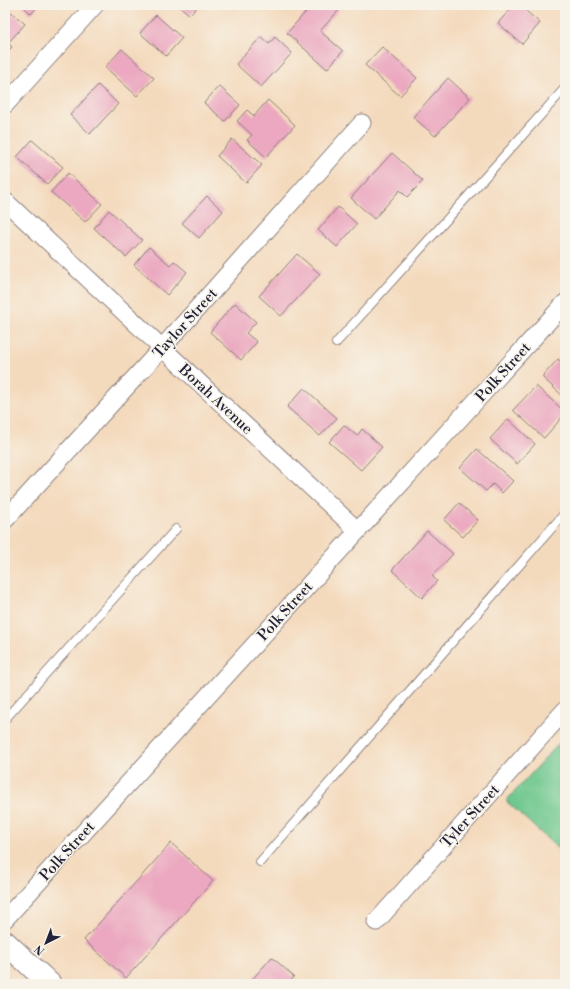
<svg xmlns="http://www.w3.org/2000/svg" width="570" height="989" font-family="'Libre Bodoni',serif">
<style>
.park{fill:#6fc88f;stroke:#487565}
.building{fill:#eba8c0}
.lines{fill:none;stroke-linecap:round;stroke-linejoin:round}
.lane-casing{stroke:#8b7e7c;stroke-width:10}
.street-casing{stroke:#8b7e7c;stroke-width:19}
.secondary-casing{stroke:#8b7e7c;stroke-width:24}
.lane{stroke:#fff;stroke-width:8}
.street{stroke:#fff;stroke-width:17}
.secondary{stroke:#fff;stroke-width:22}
.labels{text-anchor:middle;stroke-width:3;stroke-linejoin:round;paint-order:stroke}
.street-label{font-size:15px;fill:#22223b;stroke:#f7f3e8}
</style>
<rect width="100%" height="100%" fill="#f7f3e8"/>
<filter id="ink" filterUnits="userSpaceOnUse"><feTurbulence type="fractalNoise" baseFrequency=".025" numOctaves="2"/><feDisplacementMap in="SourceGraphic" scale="8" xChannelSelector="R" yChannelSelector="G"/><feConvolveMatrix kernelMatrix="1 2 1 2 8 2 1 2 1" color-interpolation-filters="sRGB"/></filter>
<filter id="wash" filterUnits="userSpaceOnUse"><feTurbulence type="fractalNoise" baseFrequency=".012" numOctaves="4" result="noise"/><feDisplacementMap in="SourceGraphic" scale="16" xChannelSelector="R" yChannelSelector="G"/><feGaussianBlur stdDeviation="0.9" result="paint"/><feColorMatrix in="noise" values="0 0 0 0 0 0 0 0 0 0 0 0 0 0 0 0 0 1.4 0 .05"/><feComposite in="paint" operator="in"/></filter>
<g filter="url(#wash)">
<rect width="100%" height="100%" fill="#f4dabd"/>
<path class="park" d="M565,737V855L506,801Z"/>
<g id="blocks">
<path class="building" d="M22,5H39L31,14Z
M178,5H199L190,15Z
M312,5H334L339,10L320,31L343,51L327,69L287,33Z
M514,5H519L540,23L522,44L498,23Z
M10,11L25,24L8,43L12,47L5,54V16Z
M156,15L182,38L166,56L140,33Z
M261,37L269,44L275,37L292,53L261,87L236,64Z
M382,47L417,78L400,96L365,65Z
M122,49L154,78L137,96L105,67Z
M448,78L470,98L435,136L413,117Z
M98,85L118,104L90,134L70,115Z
M219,86L240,105L225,121L204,103Z
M268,100L295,125L266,157L247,140L252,135L237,121L247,110L254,116Z
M232,139L262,165L246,183L217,156Z
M32,140L63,167L47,184L17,157Z
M392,153L423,181L407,197L400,190L374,219L351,198Z
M68,173L102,204L85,222L51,192Z
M207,196L223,211L199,238L182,223Z
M338,207L357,224L337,247L318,230Z
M109,210L142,240L126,257L94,228Z
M149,247L170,265L174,261L187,272L167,295L134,265Z
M297,254L320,274L281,316L259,296Z
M235,303L256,322L246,333L257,342L241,360L210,332Z
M558,359L565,365V398L542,377Z
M536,386L565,412V414L544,438L513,410Z
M304,388L337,418L320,436L287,407Z
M508,419L535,444L517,464L490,439Z
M344,425L357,436L362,429L382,447L361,470L329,442Z
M477,449L513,481L502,493L493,484L486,491L460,468Z
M459,503L478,520L463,537L444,520Z
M427,531L453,554L432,576L437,581L422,598L392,570Z
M171,843L213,881L126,978L84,940Z
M272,957L294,977L288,984H248Z"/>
</g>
</g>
<g filter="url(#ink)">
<use href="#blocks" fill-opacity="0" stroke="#8b7e7c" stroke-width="1"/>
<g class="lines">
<defs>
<path id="lane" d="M336,343L565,88
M5,719L176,529
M260,862L565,513"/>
<path id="street" d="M5,105L95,5
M5,201L358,531
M5,520L162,348L362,123
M5,919L565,303
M376,922L565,710"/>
<path id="secondary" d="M5,942L50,984"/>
</defs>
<use href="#lane" class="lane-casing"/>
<use href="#street" class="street-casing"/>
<use href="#secondary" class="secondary-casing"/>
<use href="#lane" class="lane"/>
<use href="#street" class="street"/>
<use href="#secondary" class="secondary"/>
</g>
</g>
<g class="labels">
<g class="street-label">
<text transform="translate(185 323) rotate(-48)" y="5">Taylor Street</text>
<text transform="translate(503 372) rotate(-48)" y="5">Polk Street</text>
<text transform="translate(216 399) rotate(43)" y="5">Borah Avenue</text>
<text transform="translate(285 611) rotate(-48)" y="5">Polk Street</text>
<text transform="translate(470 816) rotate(-48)" y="5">Tyler Street</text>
<text transform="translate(67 851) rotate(-48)" y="5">Polk Street</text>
</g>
</g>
<rect width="570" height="989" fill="none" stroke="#f7f3e8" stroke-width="20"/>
<g transform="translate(46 943) rotate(222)" stroke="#f7f3e8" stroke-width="3" paint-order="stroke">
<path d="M0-3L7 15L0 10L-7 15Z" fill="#22223b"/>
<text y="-6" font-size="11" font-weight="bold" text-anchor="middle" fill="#22223b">N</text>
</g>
</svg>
